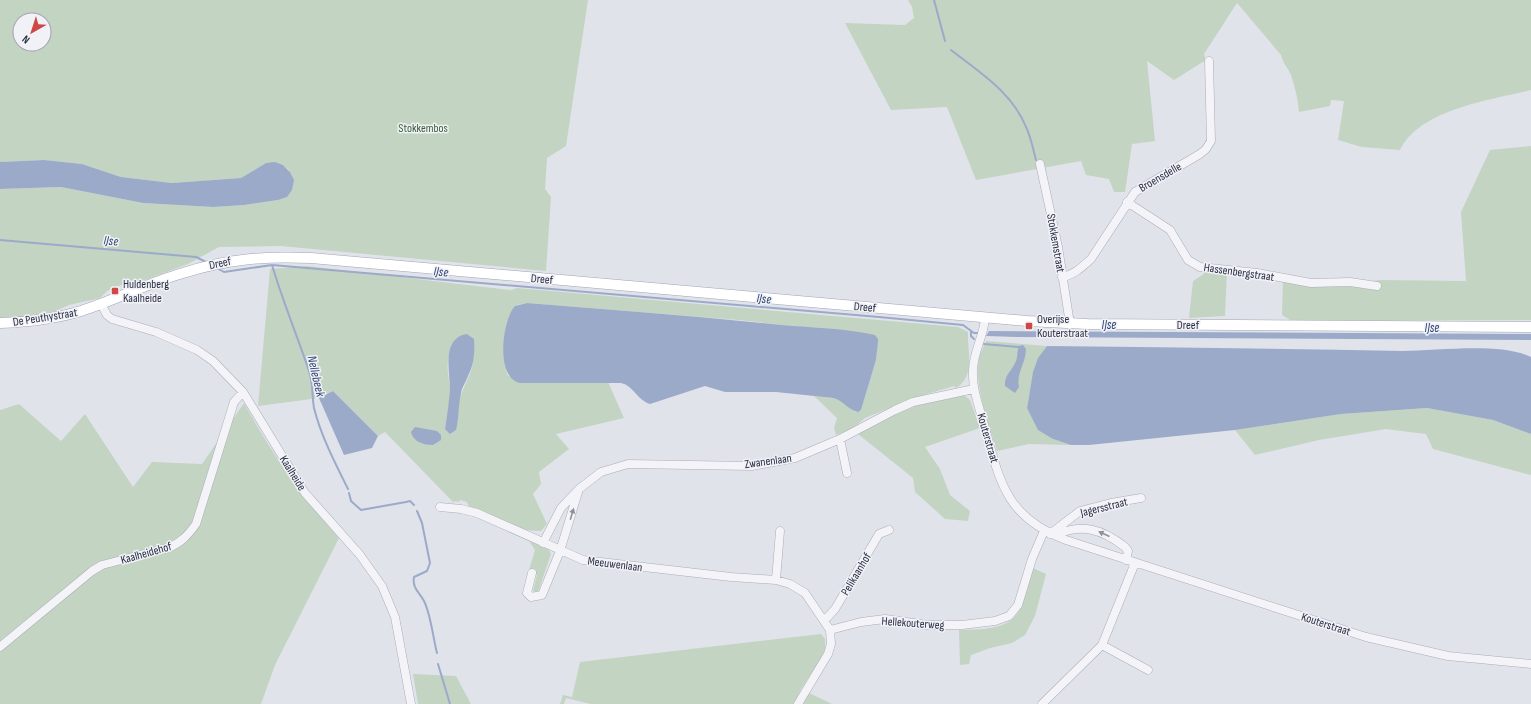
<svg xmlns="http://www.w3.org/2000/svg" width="1531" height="704" font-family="'Sofia Sans Condensed',sans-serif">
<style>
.green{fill:#c3d4c2;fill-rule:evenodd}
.water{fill:#9caaca}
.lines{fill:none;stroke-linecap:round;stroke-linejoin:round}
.stream{stroke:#9caaca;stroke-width:2}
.minor-casing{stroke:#aaadb8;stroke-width:9}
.major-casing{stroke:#a0a5b6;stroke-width:11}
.minor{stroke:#f4f4f8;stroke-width:8}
.major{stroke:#fff;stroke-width:10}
.oneway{fill:#8e919d}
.poi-dot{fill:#cf4845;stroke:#f1f2f7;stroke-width:1.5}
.labels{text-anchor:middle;stroke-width:3;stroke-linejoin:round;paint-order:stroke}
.park-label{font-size:12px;fill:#375d36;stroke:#f1f2f7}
.street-label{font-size:12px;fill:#292e42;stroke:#f1f2f7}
.poi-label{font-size:12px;fill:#292e42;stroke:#f1f2f7;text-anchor:start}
.water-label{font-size:13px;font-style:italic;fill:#334576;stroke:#f1f2f7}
</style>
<rect width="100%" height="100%" fill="#e1e3ea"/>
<path class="green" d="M0,0H588L566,146L547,158L545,189L551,197L546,271L281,246L219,247L188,264L142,281H131L107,291L100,298L69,305L51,313L0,318V189L61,187L143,203L213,207L244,205L278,200L293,179L289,170L283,165L266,163L241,178L172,183L121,177L82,164L44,160L0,162ZM20,20H44V44H20Z
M908,0H1531V90C1490,100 1420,109 1400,150L1362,147L1338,140L1344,101L1331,100L1330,106L1299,112C1298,99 1295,87 1291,75C1288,68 1283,63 1281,55L1237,3L1204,54L1206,60L1174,80L1147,61L1155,141L1132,144L1125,192H1114L1109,179L1086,175L1081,161L976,180L947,107L891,110L845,23L905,25L914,18L912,7Z
M1531,146V320L1292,321L1282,315L1283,280L1356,283L1380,280L1466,281L1461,212L1490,150Z
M307,266L511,290L517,288L958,327L968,332C967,351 976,376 956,388L954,386L914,398L887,409L865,418L852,429L836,435L834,428L837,418L814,396L839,399L855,412L861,410L876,360L878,339L826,330L739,320L527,303L517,305C515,308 512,311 510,315C502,328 503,362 508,376L568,382H608L624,418L556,434L569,449L539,472L541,484L533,494L547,524L541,531L522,530L469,507L467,502L460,500L459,502L454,501V503L385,432L378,436L333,391L319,398L258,406L270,269ZM474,340C474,349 474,358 472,368C466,387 454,400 458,422L445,429C447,416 450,401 450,388C449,376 445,365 450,353Z
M1202,269L1227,271L1225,316L1189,318L1193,281L1204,274Z
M986,341L1047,346C1033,365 1031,385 1027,408L1053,439L1071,445L1029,444L997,451C989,425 974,386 979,359C980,353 984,347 986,341Z
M953,396H965L970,400L980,428L925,447L940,469L950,495L970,511L968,521L945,519L915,492L913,478L858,434L907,408Z
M244,403C271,452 302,497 339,538L275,665L261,704H0V410L19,404L61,441L85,414L133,487L152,462L202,464Z
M1427,408L1493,420L1531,434V475L1433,449L1426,434L1386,429L1319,440L1255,455L1235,430L1341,414Z
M529,541L549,550L551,554L538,592L533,591L537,575L529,570L535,550Z
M1033,568L1046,574L1035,616L1025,635L1012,643L990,648L971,655L969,664L960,665L959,630C979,629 1010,631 1020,609C1026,596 1029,581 1033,568Z
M821,634L825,639V653L801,689L794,704H591L566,698L564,704H560L563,695L572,697L580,662Z
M413,674L456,676L471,704H418Z
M809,693L832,704H803Z"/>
<path class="water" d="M44,160L82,164L121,177L172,183L241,178L266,163L275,162L283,165L290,172L294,180L292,190L287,197L278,200L244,205L213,207L143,203L61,187L0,189V162Z
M527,303C612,310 697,316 782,325C812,328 845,328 875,335L878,339V342L876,360L861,410L858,412C848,410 843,400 833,398L776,392H725L705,386L650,404C637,400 634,386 621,383H520C495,378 502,320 515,306Z
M989,331L1531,334V340L1017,337L986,336Z
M467,334L474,339C475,352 474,365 468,376C466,382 462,387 461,393C458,406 459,419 456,430L450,434L445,429C447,416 449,402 450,389C450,372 441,338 467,334Z
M1023,345L1026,349C1026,363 1016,373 1019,387L1015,393L1005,386C1004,375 1012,371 1016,361C1018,356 1017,350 1019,346Z
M1047,346C1165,347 1283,349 1402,351C1438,351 1500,342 1531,357V434L1493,420L1427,408L1341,414L1235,430L1089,445H1071L1053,439L1038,430L1027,408L1033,372L1038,358Z
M333,391L378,436L372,448L344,455L319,398Z
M415,427L437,431L441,435V440L433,445C424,445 413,442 411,432Z"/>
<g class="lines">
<path class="stream" d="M934,0L945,41
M951,50C979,72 1012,92 1026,127C1031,137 1033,149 1036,160
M0,240L196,257L208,263
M272,265C283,302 298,338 310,374C313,385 312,397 314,408C321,436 335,463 348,489
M217,268L224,272L272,265L879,317L963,325L974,333H980
M971,332V336L974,339
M984,344L1019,347
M349,493L351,501L361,510L406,502L410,501L414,505
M417,511L422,523L430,563L427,571L414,577C412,588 419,592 424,601C431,615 433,638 437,653
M438,664L450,704"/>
<defs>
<path id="minor" d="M1040,164L1058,247L1070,324
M1127,202L1170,230L1188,260L1200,267L1257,273L1311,283L1350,282L1377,286
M1062,277C1074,275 1082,267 1091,259L1135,192L1200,154L1206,149L1211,141L1209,61
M101,304L107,315L112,319L156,332L197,350L213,361L243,392L305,493L360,555L382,586L395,617L411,704
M985,318C984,336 973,352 973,371C972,390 980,409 985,428C1000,483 1007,518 1066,540L1366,637L1448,656L1531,664
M840,439L847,473
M579,489L601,472L628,464L752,466L795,458L840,439L895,410L913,402L974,389
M440,507L461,509L477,513L583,560L731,577L776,580L790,584L805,593L830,630
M1050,534L1080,511L1111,503L1141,498
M1055,535C1082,523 1102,529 1125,547L1128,551L1126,560
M532,573L527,593L531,597L542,595L560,551L579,489L561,508L543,543
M776,580L780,531
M824,621L835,609L879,534L889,530
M830,630L861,622L885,619L927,625H962L995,621L1009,616L1018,605L1032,559L1044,531
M1102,645L1148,670
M0,647L92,571L102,565L168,548C181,543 188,535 196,524L234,402L243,392
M798,704L828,654L831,644L830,630
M1042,704L1102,645L1135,563"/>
<path id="major" d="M0,323C27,322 55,319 81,311C115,300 148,283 183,273C227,259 265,256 311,258L1027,321L1087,324L1531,327"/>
</defs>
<use href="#minor" class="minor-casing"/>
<use href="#major" class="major-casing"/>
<use href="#minor" class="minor"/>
<use href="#major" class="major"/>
</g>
<defs><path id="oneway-solid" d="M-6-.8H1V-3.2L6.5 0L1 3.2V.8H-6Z"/></defs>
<g class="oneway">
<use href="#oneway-solid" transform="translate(572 514) rotate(-73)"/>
<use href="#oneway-solid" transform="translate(1104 534) rotate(-156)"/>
</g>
<g class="poi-dot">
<rect x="111" y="287" width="8" height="8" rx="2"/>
<rect x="1025" y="322" width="8" height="8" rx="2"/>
</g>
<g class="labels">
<g class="park-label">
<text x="423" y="132">Stokkembos</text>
</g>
<g class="street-label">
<text transform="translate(1160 177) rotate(-30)" y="4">Broensdelle</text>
<text transform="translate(1056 243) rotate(80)" y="4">Stokkemstraat</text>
<text transform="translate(220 263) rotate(-12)" y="4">Dreef</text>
<text transform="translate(1239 272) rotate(8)" y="4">Hassenbergstraat</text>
<text transform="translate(542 279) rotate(5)" y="4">Dreef</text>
<text transform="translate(865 307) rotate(5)" y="4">Dreef</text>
<text transform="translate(45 317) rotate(-9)" y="4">De Peuthystraat</text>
<text x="1188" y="329">Dreef</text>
<text transform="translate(988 438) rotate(74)" y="4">Kouterstraat</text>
<text transform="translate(768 461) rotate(-8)" y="4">Zwanenlaan</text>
<text transform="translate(293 473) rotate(58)" y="4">Kaalheide</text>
<text transform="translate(1104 507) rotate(-14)" y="4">Jagersstraat</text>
<text transform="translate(146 553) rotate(-16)" y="4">Kaalheidehof</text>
<text transform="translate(615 564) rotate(7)" y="4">Meeuwenlaan</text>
<text transform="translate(856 574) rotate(-59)" y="4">Pelikaanhof</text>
<text transform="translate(913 623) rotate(4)" y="4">Hellekouterweg</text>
<text transform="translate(1326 624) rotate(18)" y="4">Kouterstraat</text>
</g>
<g class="poi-label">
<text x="123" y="288">Huldenberg<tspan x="123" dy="14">Kaalheide</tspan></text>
<text x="1037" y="323">Overijse<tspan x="1037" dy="14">Kouterstraat</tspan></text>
</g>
<g class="water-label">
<text transform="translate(111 240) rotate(5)" y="5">IJse</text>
<text transform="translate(441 271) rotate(5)" y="5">IJse</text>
<text transform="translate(764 298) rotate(5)" y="5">IJse</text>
<text x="1109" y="329">IJse</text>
<text x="1432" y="332">IJse</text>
<text transform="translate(317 376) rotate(77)" y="5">Nellebeek</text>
</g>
</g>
<g transform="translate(32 32) rotate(219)"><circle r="19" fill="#f1f2f7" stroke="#a1a4af"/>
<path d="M0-3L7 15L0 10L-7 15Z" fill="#cf4845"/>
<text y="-6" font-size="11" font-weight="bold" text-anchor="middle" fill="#292e42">N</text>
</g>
</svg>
